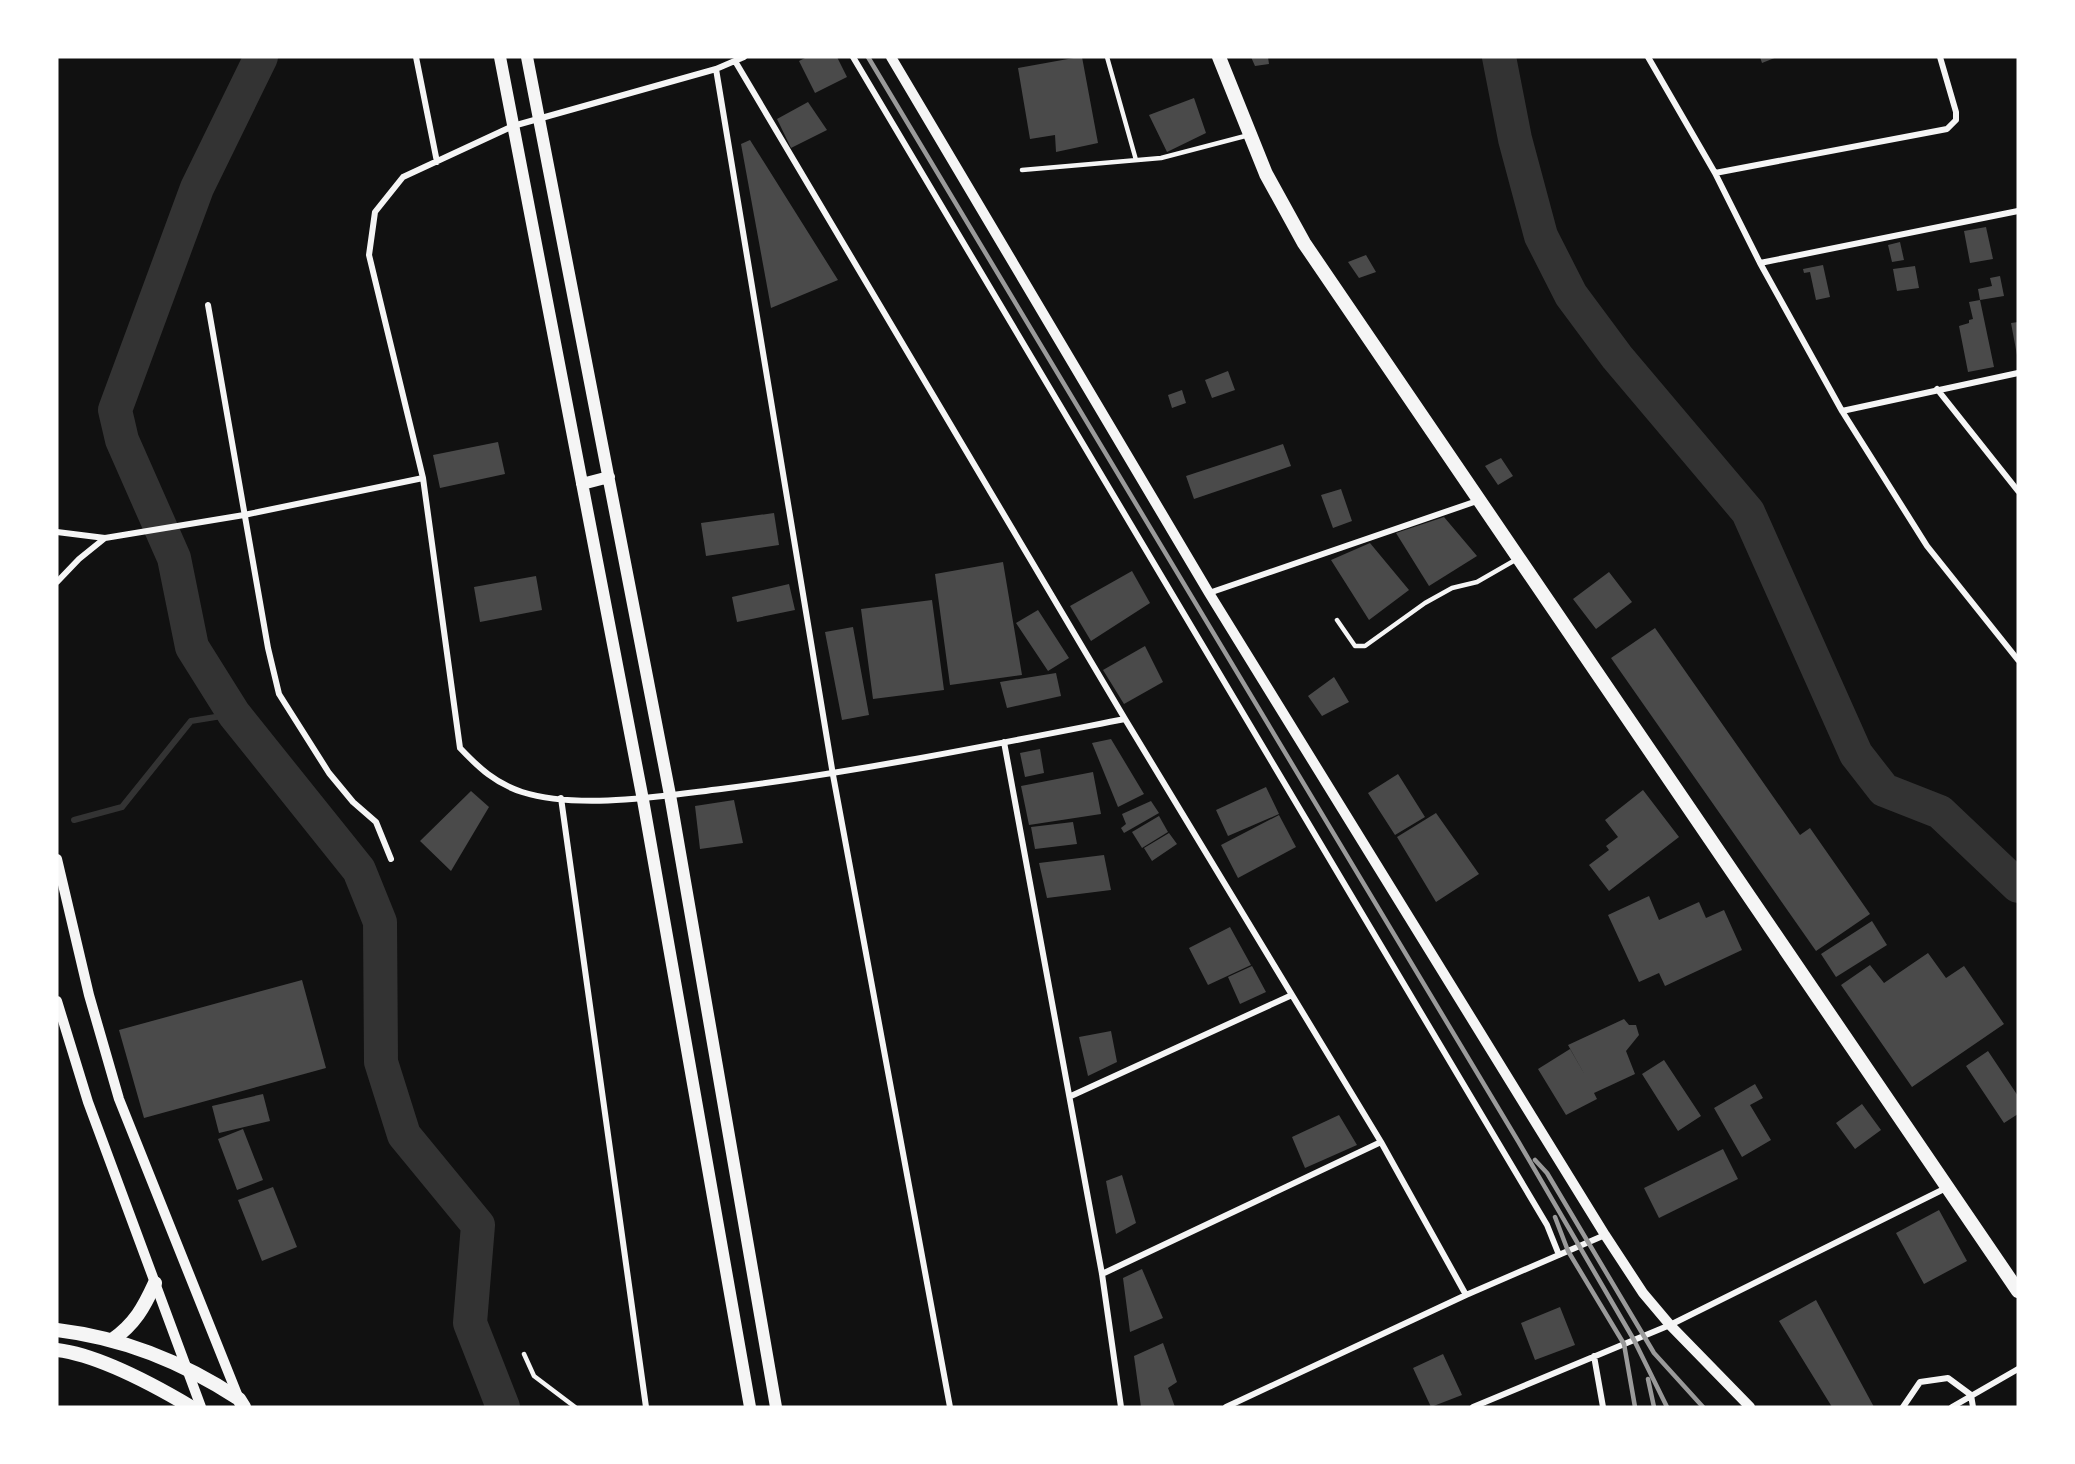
<svg xmlns="http://www.w3.org/2000/svg" width="2075" height="1464" font-family="'Roboto Condensed',sans-serif">
<style>
.lines{fill:none;stroke-linecap:round;stroke-linejoin:round}
.stream{stroke:#333;stroke-width:6}
.river{stroke:#333;stroke-width:34}
.building{fill:#4a4a4a}
.service{stroke:#f5f5f5;stroke-width:4.5}
.minor{stroke:#f5f5f5;stroke-width:6}
.tertiary{stroke:#f5f5f5;stroke-width:10}
.secondary{stroke:#f5f5f5;stroke-width:12}
.primary{stroke:#f5f5f5;stroke-width:14}
.rail{stroke:#9a9a9a;stroke-width:4.5}
</style>
<rect width="100%" height="100%" fill="#111"/>
<g class="lines">
<path class="stream" d="M74,820L122,807L191,721L234,714"/>
<path class="river" d="M261,57L197,188L115,410L122,440L174,558L192,647L234,714L359,870L380,922L381,1062L404,1135L478,1225L470,1323L503,1407
M1499,57L1515,139L1541,236L1571,295L1617,357L1748,512L1856,754L1884,790L1940,812L2018,886"/>
</g>
<path class="building" d="M807,57H837L847,77L815,93L799,61Z
M1079,57H1082L1098,143L1056,152L1055,135L1030,139L1018,68Z
M1251,57H1268L1269,64L1255,66Z
M1760,57H1777L1762,63Z
M1194,98L1206,133L1167,152L1149,115Z
M808,102L827,130L791,148L777,119Z
M750,140L838,280L771,308L741,144Z
M1986,227L1993,259L1970,263L1964,231Z
M1900,242L1904,260L1892,262L1888,245Z
M1366,255L1376,272L1359,278L1348,262Z
M1823,265L1830,297L1816,300L1810,272L1804,273L1803,269Z
M1915,266L1919,288L1897,291L1893,269Z
M2000,276L2004,296L1980,300L1994,367L1968,372L1959,326L1969,323V320L1973,319L1969,302L1980,300L1978,289L1992,286L1990,278Z
M2018,322V355H2017L2011,323Z
M1228,371L1235,390L1212,398L1205,380Z
M1182,390L1186,403L1172,408L1168,395Z
M498,442L505,474L440,488L433,455Z
M1283,444L1291,466L1194,499L1186,476Z
M1501,458L1513,476L1498,485L1485,466Z
M1341,489L1352,521L1333,528L1321,495Z
M774,513L779,545L706,556L701,523Z
M1444,517L1477,556L1429,586L1396,533Z
M1370,543L1409,590L1369,620L1331,560Z
M1003,562L1022,675L950,685L935,574Z
M1132,571L1150,603L1091,641L1070,606Z
M1609,572L1632,602L1596,629L1573,599Z
M536,576L542,610L480,622L474,587Z
M789,584L795,610L737,622L732,597Z
M932,600L944,690L873,699L861,609Z
M1038,610L1069,658L1048,671L1016,623Z
M853,627L869,715L842,720L825,632Z
M1655,628L1800,835L1810,828L1870,914L1816,951L1611,658Z
M1145,646L1163,682L1124,704L1103,670Z
M1056,673L1061,696L1007,708L1000,682Z
M1334,677L1349,702L1322,716L1308,696Z
M1111,739L1144,794L1118,807L1092,743Z
M1040,749L1044,773L1025,777L1020,753Z
M1093,772L1101,814L1029,825L1021,786Z
M1398,774L1425,817L1395,835L1368,793Z
M1266,787L1279,814L1228,836L1216,810Z
M1643,790L1679,837L1609,891L1589,865L1609,850L1606,846L1618,837L1605,820Z
M471,791L489,807L451,871L420,841Z
M734,800L743,843L700,849L695,806Z
M1151,801L1159,813L1124,833L1121,828L1126,824L1122,814Z
M1436,813L1479,874L1436,902L1397,837Z
M1279,815L1296,847L1238,878L1221,845Z
M1159,816L1168,832L1142,848L1132,832Z
M1073,822L1077,844L1035,849L1031,827Z
M1169,833L1177,844L1152,861L1144,848Z
M1104,855L1111,890L1047,898L1039,863Z
M1649,896L1659,920L1699,902L1706,918L1724,910L1742,950L1665,986L1659,973L1639,982L1608,915Z
M1872,921L1887,945L1836,977L1821,954Z
M1230,927L1251,965L1208,985L1189,948Z
M1928,953L1946,978L1964,966L2004,1024L1912,1087L1841,985L1870,965L1884,983Z
M1252,966L1266,992L1240,1004L1228,977Z
M302,980L326,1068L144,1118L119,1030Z
M1624,1019L1629,1025H1636L1639,1035L1626,1051L1635,1074L1594,1093L1597,1099L1566,1115L1538,1069L1570,1049L1585,1075L1568,1045Z
M1111,1031L1117,1062L1088,1076L1079,1037Z
M1988,1051L2018,1096V1114L2004,1123L1966,1066Z
M1664,1060L1701,1116L1678,1131L1642,1074Z
M1755,1084L1763,1098L1750,1105L1771,1140L1742,1157L1714,1108Z
M263,1094L270,1121L219,1133L212,1106Z
M1862,1104L1881,1130L1855,1149L1836,1123Z
M1339,1115L1357,1145L1305,1168L1292,1137Z
M243,1129L263,1180L237,1190L218,1139Z
M1723,1149L1738,1179L1659,1218L1644,1188Z
M1122,1175L1136,1223L1116,1234L1106,1181Z
M273,1187L297,1247L262,1261L238,1200Z
M1939,1210L1967,1261L1924,1284L1896,1233Z
M1142,1269L1163,1318L1130,1332L1123,1278Z
M1816,1300L1874,1407H1832L1779,1321Z
M1560,1307L1575,1345L1535,1360L1521,1323Z
M1163,1343L1177,1382L1168,1388L1175,1407H1141L1134,1356Z
M1443,1354L1462,1395L1431,1407L1413,1368Z"/>
<g class="lines">
<path class="service" d="M1107,57L1136,160
M1022,170L1161,158L1249,135
M1337,620L1355,646H1365L1425,603L1452,588L1477,582L1517,559
M524,1354L534,1376L575,1407"/>
<path class="minor" d="M416,57L437,162
M744,57L716,69L513,126L403,177L375,212L369,255L423,478L460,748C479,768 495,783 522,792C579,810 662,796 721,789C857,772 991,745 1125,719
M853,57L1547,1225L1559,1255
M1648,57L1715,173L1760,263L1842,411L1927,546L2018,660
M735,61L1125,719L1381,1142L1466,1295
M716,69L833,775L950,1407
M1715,173L1947,129L1956,120V112L1940,57
M1760,263L2018,211
M208,305L268,648L279,694L329,773L353,802L376,822L391,859
M1937,389L2018,491
M1842,411L2018,373
M57,532L105,538L79,559L57,582
M105,538L244,515L423,478
M1209,593L1477,501
M1004,742L1102,1274L1121,1407
M561,798L646,1407
M1071,1096L1292,995
M1102,1274L1381,1142
M1594,1356L1603,1407
M1226,1407L1466,1295L1605,1235
M1473,1407L1670,1325L1948,1187
M1903,1407L1920,1382L1948,1378L1971,1395L1973,1407
M1952,1407L2018,1369"/>
<path class="tertiary" d="M891,57L1209,593L1605,1235L1643,1293L1670,1325L1750,1407
M57,859L89,995L119,1099L239,1399
M57,1001L88,1102L201,1407"/>
<path class="secondary" d="M500,57L643,800L750,1407
M527,57L670,795L776,1407
M582,484L609,477"/>
<path class="primary" d="M1219,57L1266,174L1304,243L2018,1291
M57,1330C124,1338 183,1362 239,1399L244,1407
M112,1340C135,1324 144,1307 155,1283
M57,1350C99,1355 154,1385 191,1407"/>
<path class="rail" d="M868,57L1518,1141L1634,1340L1667,1407
M1535,1160L1547,1173L1654,1353L1703,1407
M1555,1217L1568,1251L1624,1344L1635,1407
M1648,1379L1654,1407"/>
</g>
<rect width="2075" height="1464" fill="none" stroke="#ffffff" stroke-width="117"/>
</svg>
